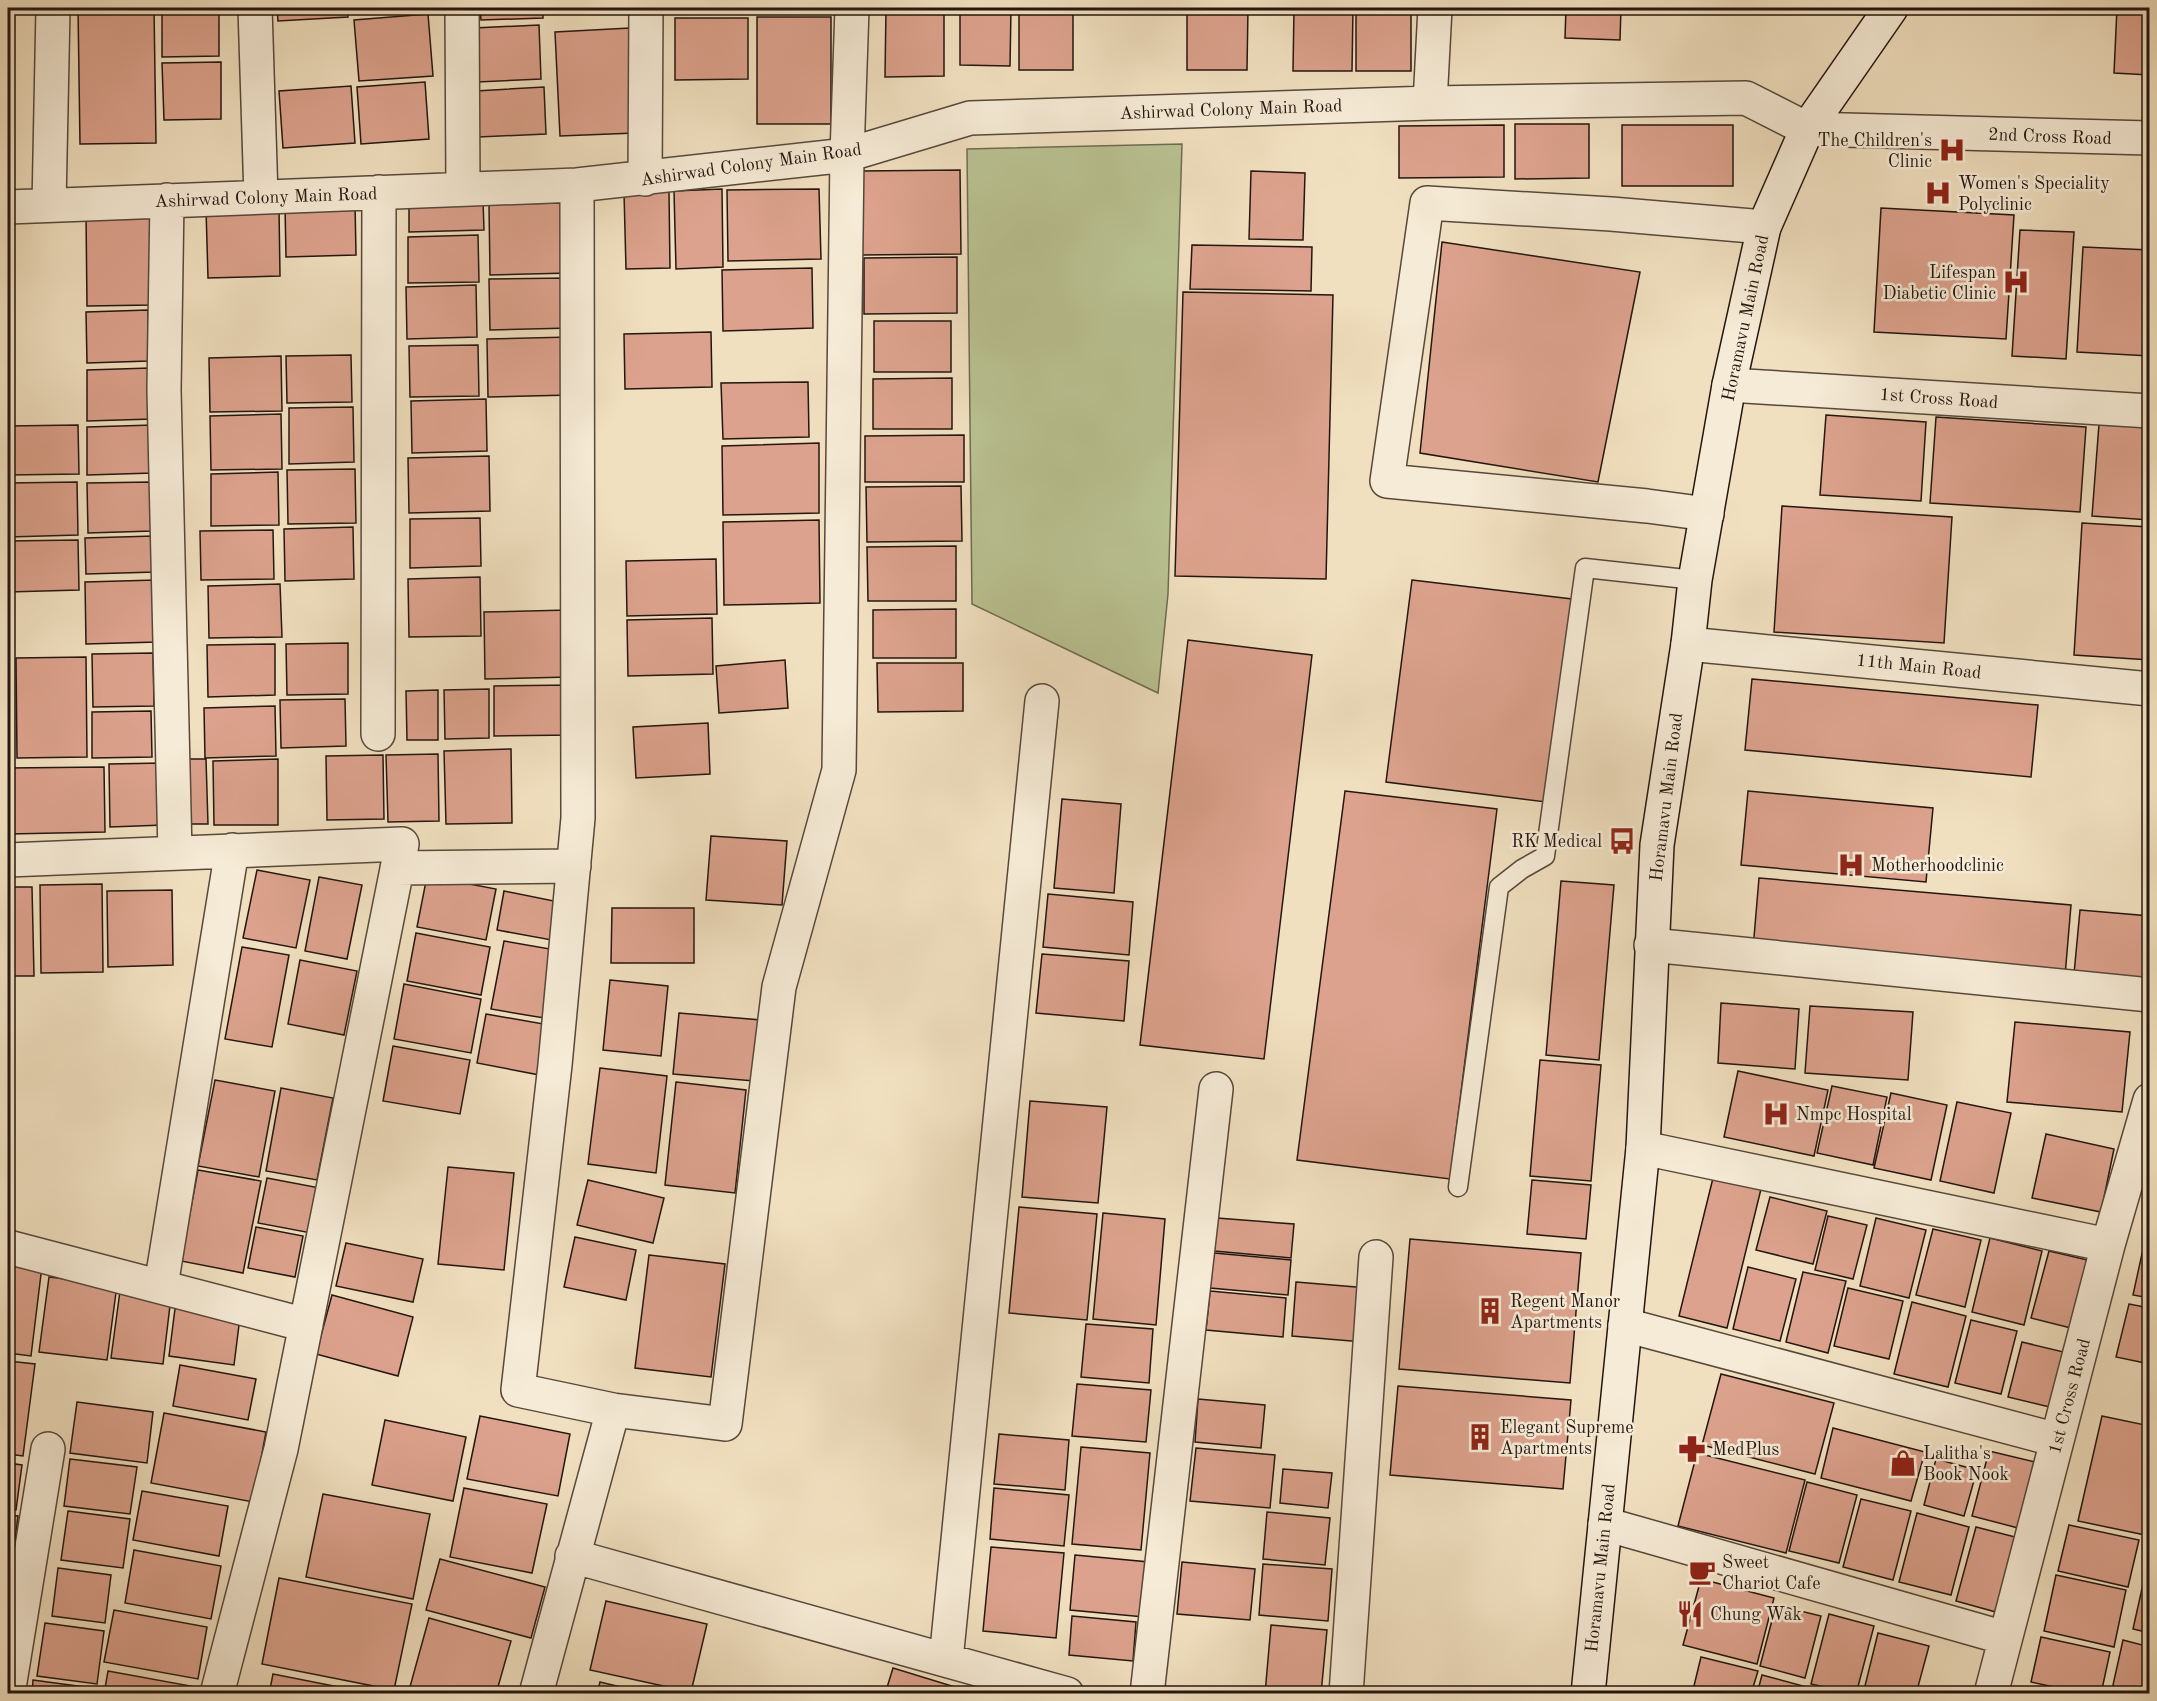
<svg xmlns="http://www.w3.org/2000/svg" width="2157" height="1701" font-family="'Old Standard TT',serif">
<style>
.green{fill:#b9c292;stroke:#6e6c50;stroke-width:1.5}
.building{fill:#dca28d;stroke:#24160f;stroke-width:1.5}
.lines{fill:none;stroke-linecap:round;stroke-linejoin:round}
.service-casing{stroke:#57483b;stroke-width:21}
.minor-casing{stroke:#57483b;stroke-width:36}
.secondary-casing{stroke:#24160f;stroke-width:36}
.service{stroke:#f6ebd6;stroke-width:18}
.minor{stroke:#f6ebd6;stroke-width:33}
.secondary{stroke:#f6ebd6;stroke-width:33}
.labels{text-anchor:middle;stroke-width:5;stroke-linejoin:round;paint-order:stroke}
.street-label{font-size:18px;fill:#24160f;stroke:#f6ebd6}
.poi-label{font-size:18px;fill:#24160f;stroke:#f6ebd6;text-anchor:start}
</style>
<rect width="100%" height="100%" fill="#f1e0c0"/>
<filter id="stains"><feTurbulence type="fractalNoise" baseFrequency=".00333" numOctaves="4"/><feColorMatrix values="0 0 0 0 .2 0 0 0 0 .09 0 0 0 0 .02 0 0 0 .5 -.17"/></filter>
<radialGradient id="worn" r=".72"><stop offset=".6" stop-color="#630" stop-opacity="0"/><stop offset="1" stop-color="#630" stop-opacity=".3"/></radialGradient>
<path class="green" d="M1182,144L1168,594L1158,693L972,604L967,149Z"/>
<path class="building" d="M8,8H14V45H8Z
M78,8H154L156,143L80,144Z
M162,8H219V56L162,57Z
M277,8H347L348,17L278,21Z
M480,8H543V18L481,20Z
M676,8H751V12H676Z
M760,8H831V10H760Z
M886,8H944V76L885,77Z
M960,8H1011L1010,66L960,65Z
M1019,8H1073V70H1019Z
M1187,8H1248L1247,70H1187Z
M1294,8H1353L1352,71H1293Z
M1356,8H1411V71H1356Z
M1566,8H1621L1620,40L1565,38Z
M2117,8H2150V75L2114,73Z
M428,14L433,76L359,81L354,20Z
M757,17H831V124H757Z
M675,18H748V79L675,80Z
M539,25L541,79L477,82L474,28Z
M630,28L635,133L560,136L555,32Z
M221,62V119L164,120L162,63Z
M425,82L429,139L361,144L357,87Z
M351,86L355,143L283,148L279,91Z
M544,87L546,134L479,137L476,91Z
M1515,124H1589V178L1515,179Z
M1504,125V177L1399,178V126Z
M1622,125H1733V186H1622Z
M960,170L961,254L861,255V171Z
M1251,171L1305,173L1303,240L1249,239Z
M722,189L723,267L676,269L674,191Z
M819,189L821,259L728,261L727,190Z
M669,192L670,268L626,269L624,193Z
M483,200L484,230L409,232V202Z
M355,203L356,255L286,257L285,205Z
M568,203L570,273L490,275L489,204Z
M279,208L280,276L208,278L206,209Z
M1881,208L2014,215L2006,339L1874,332Z
M150,214L152,305L87,306L86,215Z
M2020,230L2074,232L2066,359L2012,356Z
M478,235L479,282L408,283V237Z
M1442,242L1640,272L1598,482L1420,453Z
M1192,245L1312,247L1311,291L1190,289Z
M2083,247L2150,250V356L2077,352Z
M957,257V313L864,314V258Z
M812,268L813,328L723,331L722,270Z
M569,278L571,328L490,330L489,279Z
M476,285L477,337L407,339L406,287Z
M1183,292L1333,295L1326,579L1175,576Z
M148,310L149,361L87,363L86,312Z
M874,321H951V372H874Z
M711,332L712,387L625,389L624,334Z
M570,337L571,395L488,397L487,339Z
M478,345L479,396L410,397L409,346Z
M351,355L352,402L287,403L286,356Z
M281,356L282,411L210,412L209,358Z
M150,368L152,419L87,421V370Z
M952,378V429H873V379Z
M808,382L809,437L723,439L721,383Z
M486,399L487,451L412,453L411,401Z
M353,407L354,462L289,464V408Z
M281,414L282,469L211,470L210,416Z
M1826,415L1926,422L1921,501L1820,495Z
M1936,417L2086,427L2080,512L1930,503Z
M2099,424L2150,427V520L2092,516Z
M78,425L79,474L8,475V426Z
M153,425V473L87,475V427Z
M964,435V482H865V436Z
M819,443V513L723,515L722,446Z
M489,456L490,511L409,513L408,458Z
M355,469L356,523L288,524L287,470Z
M278,472L279,525L211,526V474Z
M77,482L78,535L8,537V483Z
M152,482V531L88,533L87,483Z
M961,486L962,541L867,542L866,487Z
M1782,506L1952,517L1944,643L1774,632Z
M480,518L481,566L410,568V519Z
M819,520L820,603L724,605L723,522Z
M2082,523L2150,527V660L2074,655Z
M353,527L354,579L285,581L284,529Z
M273,530L274,579L201,580L200,531Z
M154,536L155,572L86,574L85,538Z
M78,540L79,590L8,592V541Z
M956,546V601H868L867,547Z
M716,559L717,614L627,616L626,561Z
M480,577L481,636L409,637L408,579Z
M156,580L157,642L86,644L85,582Z
M1412,580L1572,599L1546,802L1386,782Z
M280,584L282,637L209,638L208,586Z
M956,609V658H873V610Z
M568,610L569,677L485,679L484,612Z
M712,618L713,674L628,676L627,620Z
M1188,640L1312,655L1264,1059L1140,1045Z
M348,643V694L287,695L286,644Z
M275,644V695L208,697L207,645Z
M153,653L154,706L93,707L92,654Z
M86,657L87,757L17,758L16,658Z
M785,660L788,708L719,713L716,666Z
M877,663H963V711L878,712Z
M1752,679L2038,705L2031,777L1745,750Z
M573,685L574,735L494,736V686Z
M489,689V738L445,739L444,690Z
M438,690V740H407L406,691Z
M345,699L346,746L281,748L280,700Z
M275,706L276,756L205,758L204,708Z
M151,711L152,757L92,758V712Z
M708,723L710,774L636,778L633,727Z
M511,749L512,823L446,824L444,751Z
M438,754L439,821L388,822L386,755Z
M383,755L384,819L327,820L326,756Z
M177,759H206L208,824H177Z
M278,759V825H214L213,761Z
M163,763L164,825L110,827L109,764Z
M104,767L105,832L9,834L8,768Z
M1345,791L1497,809L1450,1179L1297,1160Z
M1748,791L1933,808L1926,882L1741,865Z
M1062,799L1121,804L1114,893L1054,888Z
M711,836L787,841L782,905L706,900Z
M257,870L310,880L296,948L243,938Z
M427,876L496,889L486,940L417,927Z
M319,877L362,885L347,959L305,951Z
M1759,878L2071,905L2065,976L1753,949Z
M1561,881L1614,885L1599,1060L1546,1055Z
M102,884L103,972L41,973L40,885Z
M8,887H32L34,976H8Z
M172,890L173,965L108,967L107,891Z
M504,891L564,903L557,941L497,930Z
M1048,894L1133,902L1129,955L1043,947Z
M612,908H694V963H611Z
M2080,910L2150,916V981L2074,974Z
M416,933L490,947L481,995L407,981Z
M504,941L556,950L544,1018L491,1009Z
M242,947L289,955L272,1047L225,1039Z
M1042,954L1129,961L1124,1021L1036,1013Z
M300,960L357,971L344,1035L288,1024Z
M610,980L668,986L661,1056L603,1050Z
M404,984L481,999L471,1053L394,1039Z
M1721,1003L1799,1009L1795,1069L1718,1063Z
M1810,1006L1913,1012L1908,1080L1805,1073Z
M679,1013L761,1020L754,1081L673,1074Z
M486,1014L555,1026L545,1076L477,1063Z
M2015,1022L2130,1032L2122,1112L2007,1102Z
M393,1046L470,1060L460,1114L383,1101Z
M1540,1060L1601,1065L1591,1181L1530,1176Z
M600,1068L667,1076L656,1173L588,1164Z
M1738,1071L1828,1090L1814,1156L1724,1137Z
M215,1080L275,1091L259,1177L198,1166Z
M676,1082L746,1090L735,1193L665,1185Z
M1832,1086L1887,1097L1873,1165L1817,1153Z
M281,1088L333,1098L317,1180L266,1171Z
M1891,1093L1947,1105L1931,1180L1874,1168Z
M1030,1101L1107,1107L1098,1203L1022,1197Z
M1957,1102L2011,1113L1994,1193L1940,1181Z
M2046,1134L2114,1149L2101,1212L2032,1198Z
M448,1167L514,1173L504,1270L438,1264Z
M198,1170L261,1181L243,1273L181,1261Z
M267,1178L320,1188L311,1233L258,1223Z
M1713,1178L1761,1189L1727,1328L1679,1316Z
M588,1180L664,1198L653,1243L577,1225Z
M1532,1180L1591,1185L1586,1239L1527,1234Z
M1770,1197L1827,1211L1813,1264L1756,1250Z
M1019,1207L1097,1214L1087,1320L1009,1313Z
M1103,1213L1165,1219L1156,1325L1093,1319Z
M1828,1216L1867,1225L1853,1279L1815,1270Z
M1217,1218L1294,1224L1291,1258L1214,1251Z
M1876,1218L1926,1230L1909,1298L1860,1286Z
M256,1227L303,1236L295,1277L248,1268Z
M1933,1229L1981,1240L1965,1307L1916,1295Z
M575,1237L636,1250L626,1300L564,1287Z
M1990,1238L2042,1251L2024,1325L1972,1312Z
M1410,1239L1581,1253L1570,1383L1399,1369Z
M2145,1240L2150,1241V1298L2133,1295Z
M346,1243L423,1259L413,1302L336,1286Z
M2049,1251L2096,1262L2079,1330L2031,1318Z
M1214,1253L1291,1260L1288,1295L1210,1288Z
M649,1255L725,1264L711,1377L635,1368Z
M8,1262L42,1266L31,1356L8,1353Z
M1748,1267L1796,1279L1780,1341L1733,1329Z
M1803,1272L1846,1281L1828,1353L1786,1342Z
M49,1277L117,1285L107,1360L39,1352Z
M1296,1282L1368,1288L1363,1342L1292,1336Z
M1848,1288L1903,1301L1889,1359L1834,1346Z
M120,1291L171,1297L163,1364L111,1358Z
M1210,1291L1286,1298L1283,1337L1206,1330Z
M332,1295L413,1317L398,1376L316,1354Z
M176,1301L241,1309L234,1365L169,1356Z
M1912,1302L1966,1316L1948,1387L1894,1374Z
M2129,1304L2150,1308V1364L2116,1357Z
M1971,1320L2017,1331L2001,1394L1955,1383Z
M1086,1324L1153,1329L1149,1383L1081,1377Z
M2022,1342L2072,1354L2058,1409L2008,1397Z
M8,1361L35,1364L23,1456L8,1454Z
M180,1365L256,1379L248,1420L173,1406Z
M1721,1374L1834,1403L1815,1474L1702,1445Z
M1077,1384L1151,1390L1146,1442L1072,1436Z
M1398,1386L1571,1400L1563,1489L1390,1475Z
M1198,1399L1265,1405L1261,1448L1195,1442Z
M77,1402L153,1412L147,1463L70,1453Z
M164,1413L266,1432L253,1502L151,1483Z
M480,1416L570,1434L558,1496L467,1479Z
M2102,1416L2150,1426V1536L2078,1521Z
M385,1420L466,1437L453,1501L372,1485Z
M1833,1428L1925,1452L1911,1501L1821,1478Z
M999,1434L1069,1440L1065,1490L994,1484Z
M1081,1447L1150,1453L1141,1550L1072,1544Z
M1196,1448L1275,1455L1270,1508L1190,1501Z
M1989,1451L2039,1463L2022,1529L1972,1516Z
M1697,1453L1805,1480L1786,1553L1678,1526Z
M70,1459L137,1467L130,1514L64,1506Z
M1936,1459L1977,1470L1964,1516L1924,1505Z
M8,1463L22,1465L16,1510L8,1509Z
M1283,1469L1332,1473L1328,1508L1280,1503Z
M1807,1482L1857,1495L1839,1563L1789,1551Z
M464,1488L547,1504L532,1573L450,1557Z
M994,1488L1069,1495L1064,1546L990,1539Z
M142,1491L228,1506L219,1556L133,1540Z
M323,1494L430,1514L413,1599L306,1577Z
M1861,1499L1911,1511L1893,1580L1843,1567Z
M68,1511L130,1519L123,1568L61,1560Z
M1267,1512L1330,1518L1325,1565L1263,1559Z
M1917,1513L1969,1527L1951,1595L1899,1582Z
M8,1515L18,1516L8,1597Z
M2069,1525L2139,1540L2128,1587L2058,1571Z
M1976,1527L2023,1539L2003,1614L1956,1601Z
M991,1547L1064,1553L1056,1638L983,1631Z
M134,1550L221,1566L211,1619L125,1603Z
M1075,1555L1149,1562L1144,1617L1070,1610Z
M2149,1557H2150V1633L2133,1629Z
M440,1559L545,1587L531,1638L426,1610Z
M1182,1562L1255,1569L1250,1620L1177,1614Z
M1263,1564L1332,1569L1328,1621L1259,1615Z
M58,1568L111,1575L105,1623L52,1616Z
M2056,1575L2126,1590L2114,1647L2044,1631Z
M279,1578L412,1604L394,1690L262,1664Z
M1701,1579L1774,1598L1757,1664L1683,1645Z
M606,1601L707,1624L691,1692L590,1670Z
M1776,1605L1821,1616L1805,1678L1760,1666Z
M114,1610L207,1627L198,1679L104,1662Z
M1829,1614L1874,1626L1856,1694L1811,1684Z
M1072,1616L1136,1622L1133,1661L1069,1655Z
M429,1618L511,1641L496,1694H408Z
M45,1623L104,1631L97,1684L37,1676Z
M1271,1625L1327,1630L1321,1694H1265Z
M1878,1633L1929,1646L1916,1694H1863Z
M2041,1637L2110,1652L2101,1694H2086L2031,1682Z
M2123,1640L2150,1647V1694H2111Z
M1701,1657L1758,1671L1751,1694H1692Z
M893,1668L955,1687L953,1694H885Z
M108,1671L196,1687L195,1694H104Z
M273,1674L374,1694H269Z
M1762,1675L1814,1689L1813,1694H1757Z
M33,1680L92,1688L91,1694H32Z
M600,1682L650,1694H597Z"/>
<g class="lines">
<defs>
<path id="service" d="M1458,1187L1499,887L1522,869L1545,856L1585,568L1695,580"/>
<path id="minor" d="M255,8L261,197
M462,8L463,189
M1430,103L1435,8
M645,179L646,8
M577,185L578,818L555,1065L518,1390L613,1410
M167,200L164,390L175,853
M49,205L53,8
M8,207L577,185L847,155L970,118L1430,103L1746,98L1807,129L2150,138
M1729,385L2150,411
M1707,514L1647,506L1387,481L1427,203L1611,214L1764,227
M1688,644L2150,689
M378,734L379,192
M8,860L402,844L281,1449L217,1694
M397,868L574,866
M1651,945L2150,995
M1643,1148L2108,1245
M8,1247L306,1325
M161,1286L232,850
M1625,1325L2057,1440
M1605,1524L2005,1638
M572,1556L1067,1694
M946,1660L1042,701
M8,1694L48,1449
M536,1694L613,1410L725,1424L779,987L839,770L847,155L852,8
M1147,1694L1216,1089
M1346,1694L1376,1257
M1991,1694L2108,1245L2150,1100"/>
<path id="secondary" d="M1588,1694L1643,1148L1657,845L1688,644L1695,580L1729,385L1764,227L1807,129L1891,8"/>
</defs>
<use href="#service" class="service-casing"/>
<use href="#minor" class="minor-casing"/>
<use href="#secondary" class="secondary-casing"/>
<use href="#service" class="service"/>
<use href="#minor" class="minor"/>
<use href="#secondary" class="secondary"/>
</g>
<defs>
<symbol id="hospital-bare" viewBox="-9 -9 18 18"><path d="M-5-5h3v3.5h4V-5h3V5h-3V1.5h-4V5h-3Z" fill="#8f2418" stroke="#f6ebd6" stroke-width="2.5" paint-order="stroke"/></symbol>
<symbol id="bus-bare" viewBox="-9 -9 18 18"><path d="M-5-6H5V4H4V6H2V4H-2V6H-4V4H-5ZM-3.5-4V0h7V-4ZM-3.5 1.2v1.5H-2V1.2ZM2 1.2v1.5H3.5V1.2Z" fill="#8f2418" stroke="#f6ebd6" stroke-width="2.5" paint-order="stroke"/></symbol>
<symbol id="building-bare" viewBox="-9 -9 18 18"><path d="M-4-6H4V6H1V3H-1V6H-4ZM-2.5-4.3h1.7v1.8h-1.7ZM.8-4.3h1.7v1.8H.8ZM-2.5-1h1.7V.8h-1.7ZM.8-1h1.7V.8H.8Z" fill="#8f2418" stroke="#f6ebd6" stroke-width="2.5" paint-order="stroke"/></symbol>
<symbol id="pharmacy-bare" viewBox="-9 -9 18 18"><path d="M-2-6h4v4h4v4h-4v4h-4v-4h-4v-4h4Z" fill="#8f2418" stroke="#f6ebd6" stroke-width="2.5" paint-order="stroke"/></symbol>
<symbol id="shop-bare" viewBox="-9 -9 18 18"><path d="M-5-2.5h2.3a2.7 3.5 0 0 1 5.4 0H5L5.5 6h-11ZM-1.5-2.5h3a1.5 2.3 0 0 0-3 0Z" fill="#8f2418" stroke="#f6ebd6" stroke-width="2.5" paint-order="stroke"/></symbol>
<symbol id="cafe-bare" viewBox="-9 -9 18 18"><path d="M-5.5-4.5H6V0H3Q3 3.5 0 3.5H-2.5Q-5.5 3.5-5.5 0ZM3-3.2v2h1.7v-2ZM-6 4.5H4V6H-6Z" fill="#8f2418" stroke="#f6ebd6" stroke-width="2.5" paint-order="stroke"/></symbol>
<symbol id="restaurant-bare" viewBox="-9 -9 18 18"><path d="M-5-6h1v4h1v-4h1v4h1v-4h1v5L-1.5 .5V6h-2V.5L-5-1ZM5-6V6H3V1.5H1.5Q1.5-4 5-6Z" fill="#8f2418" stroke="#f6ebd6" stroke-width="2.5" paint-order="stroke"/></symbol>
</defs>
<g fill-rule="evenodd">
<use href="#hospital-bare" x="1933" y="131" width="38" height="38"/>
<use href="#hospital-bare" x="1919" y="174" width="38" height="38"/>
<use href="#hospital-bare" x="1997" y="263" width="38" height="38"/>
<use href="#bus-bare" x="1603" y="822" width="38" height="38"/>
<use href="#hospital-bare" x="1832" y="846" width="38" height="38"/>
<use href="#hospital-bare" x="1757" y="1095" width="38" height="38"/>
<use href="#building-bare" x="1471" y="1292" width="38" height="38"/>
<use href="#building-bare" x="1461" y="1418" width="38" height="38"/>
<use href="#pharmacy-bare" x="1673" y="1430" width="38" height="38"/>
<use href="#shop-bare" x="1884" y="1444" width="38" height="38"/>
<use href="#cafe-bare" x="1683" y="1553" width="38" height="38"/>
<use href="#restaurant-bare" x="1671" y="1595" width="38" height="38"/>
</g>
<g class="labels">
<g class="street-label">
<text transform="translate(1231 109) rotate(-2)" y="6">Ashirwad Colony Main Road</text>
<text transform="translate(2050 136) rotate(2)" y="6">2nd Cross Road</text>
<text transform="translate(751 164) rotate(-8)" y="6">Ashirwad Colony Main Road</text>
<text transform="translate(266 197) rotate(-2)" y="6">Ashirwad Colony Main Road</text>
<text transform="translate(1745 318) rotate(-78)" y="6">Horamavu Main Road</text>
<text transform="translate(1939 398) rotate(4)" y="6">1st Cross Road</text>
<text transform="translate(1919 666) rotate(6)" y="6">11th Main Road</text>
<text transform="translate(1666 797) rotate(-83)" y="6">Horamavu Main Road</text>
<text transform="translate(2069 1396) rotate(-75)" y="6">1st Cross Road</text>
<text transform="translate(1600 1568) rotate(-84)" y="6">Horamavu Main Road</text>
</g>
<g class="poi-label">
<text x="1932" y="146" text-anchor="end">The Children's<tspan x="1932" dy="21">Clinic</tspan></text>
<text x="1958" y="189">Women's Speciality<tspan x="1958" dy="21">Polyclinic</tspan></text>
<text x="1996" y="278" text-anchor="end">Lifespan<tspan x="1996" dy="21">Diabetic Clinic</tspan></text>
<text x="1602" y="847" text-anchor="end">RK Medical</text>
<text x="1871" y="871">Motherhoodclinic</text>
<text x="1796" y="1120">Nmpc Hospital</text>
<text x="1510" y="1307">Regent Manor<tspan x="1510" dy="21">Apartments</tspan></text>
<text x="1500" y="1433">Elegant Supreme<tspan x="1500" dy="21">Apartments</tspan></text>
<text x="1712" y="1455">MedPlus</text>
<text x="1923" y="1459">Lalitha's<tspan x="1923" dy="21">Book Nook</tspan></text>
<text x="1722" y="1568">Sweet<tspan x="1722" dy="21">Chariot Cafe</tspan></text>
<text x="1710" y="1620">Chung Wak</text>
</g>
</g>
<rect width="2157" height="1701" fill="none" stroke="#f1e0c0" stroke-width="30"/>
<rect x="9" y="9" width="2139" height="1683" fill="none" stroke="#24160f" stroke-width="3"/>
<rect x="15" y="15" width="2127" height="1671" fill="none" stroke="#24160f" stroke-width="1.5"/>
<rect width="100%" height="100%" filter="url(#stains)"/>
<rect width="100%" height="100%" fill="url(#worn)"/>
</svg>
